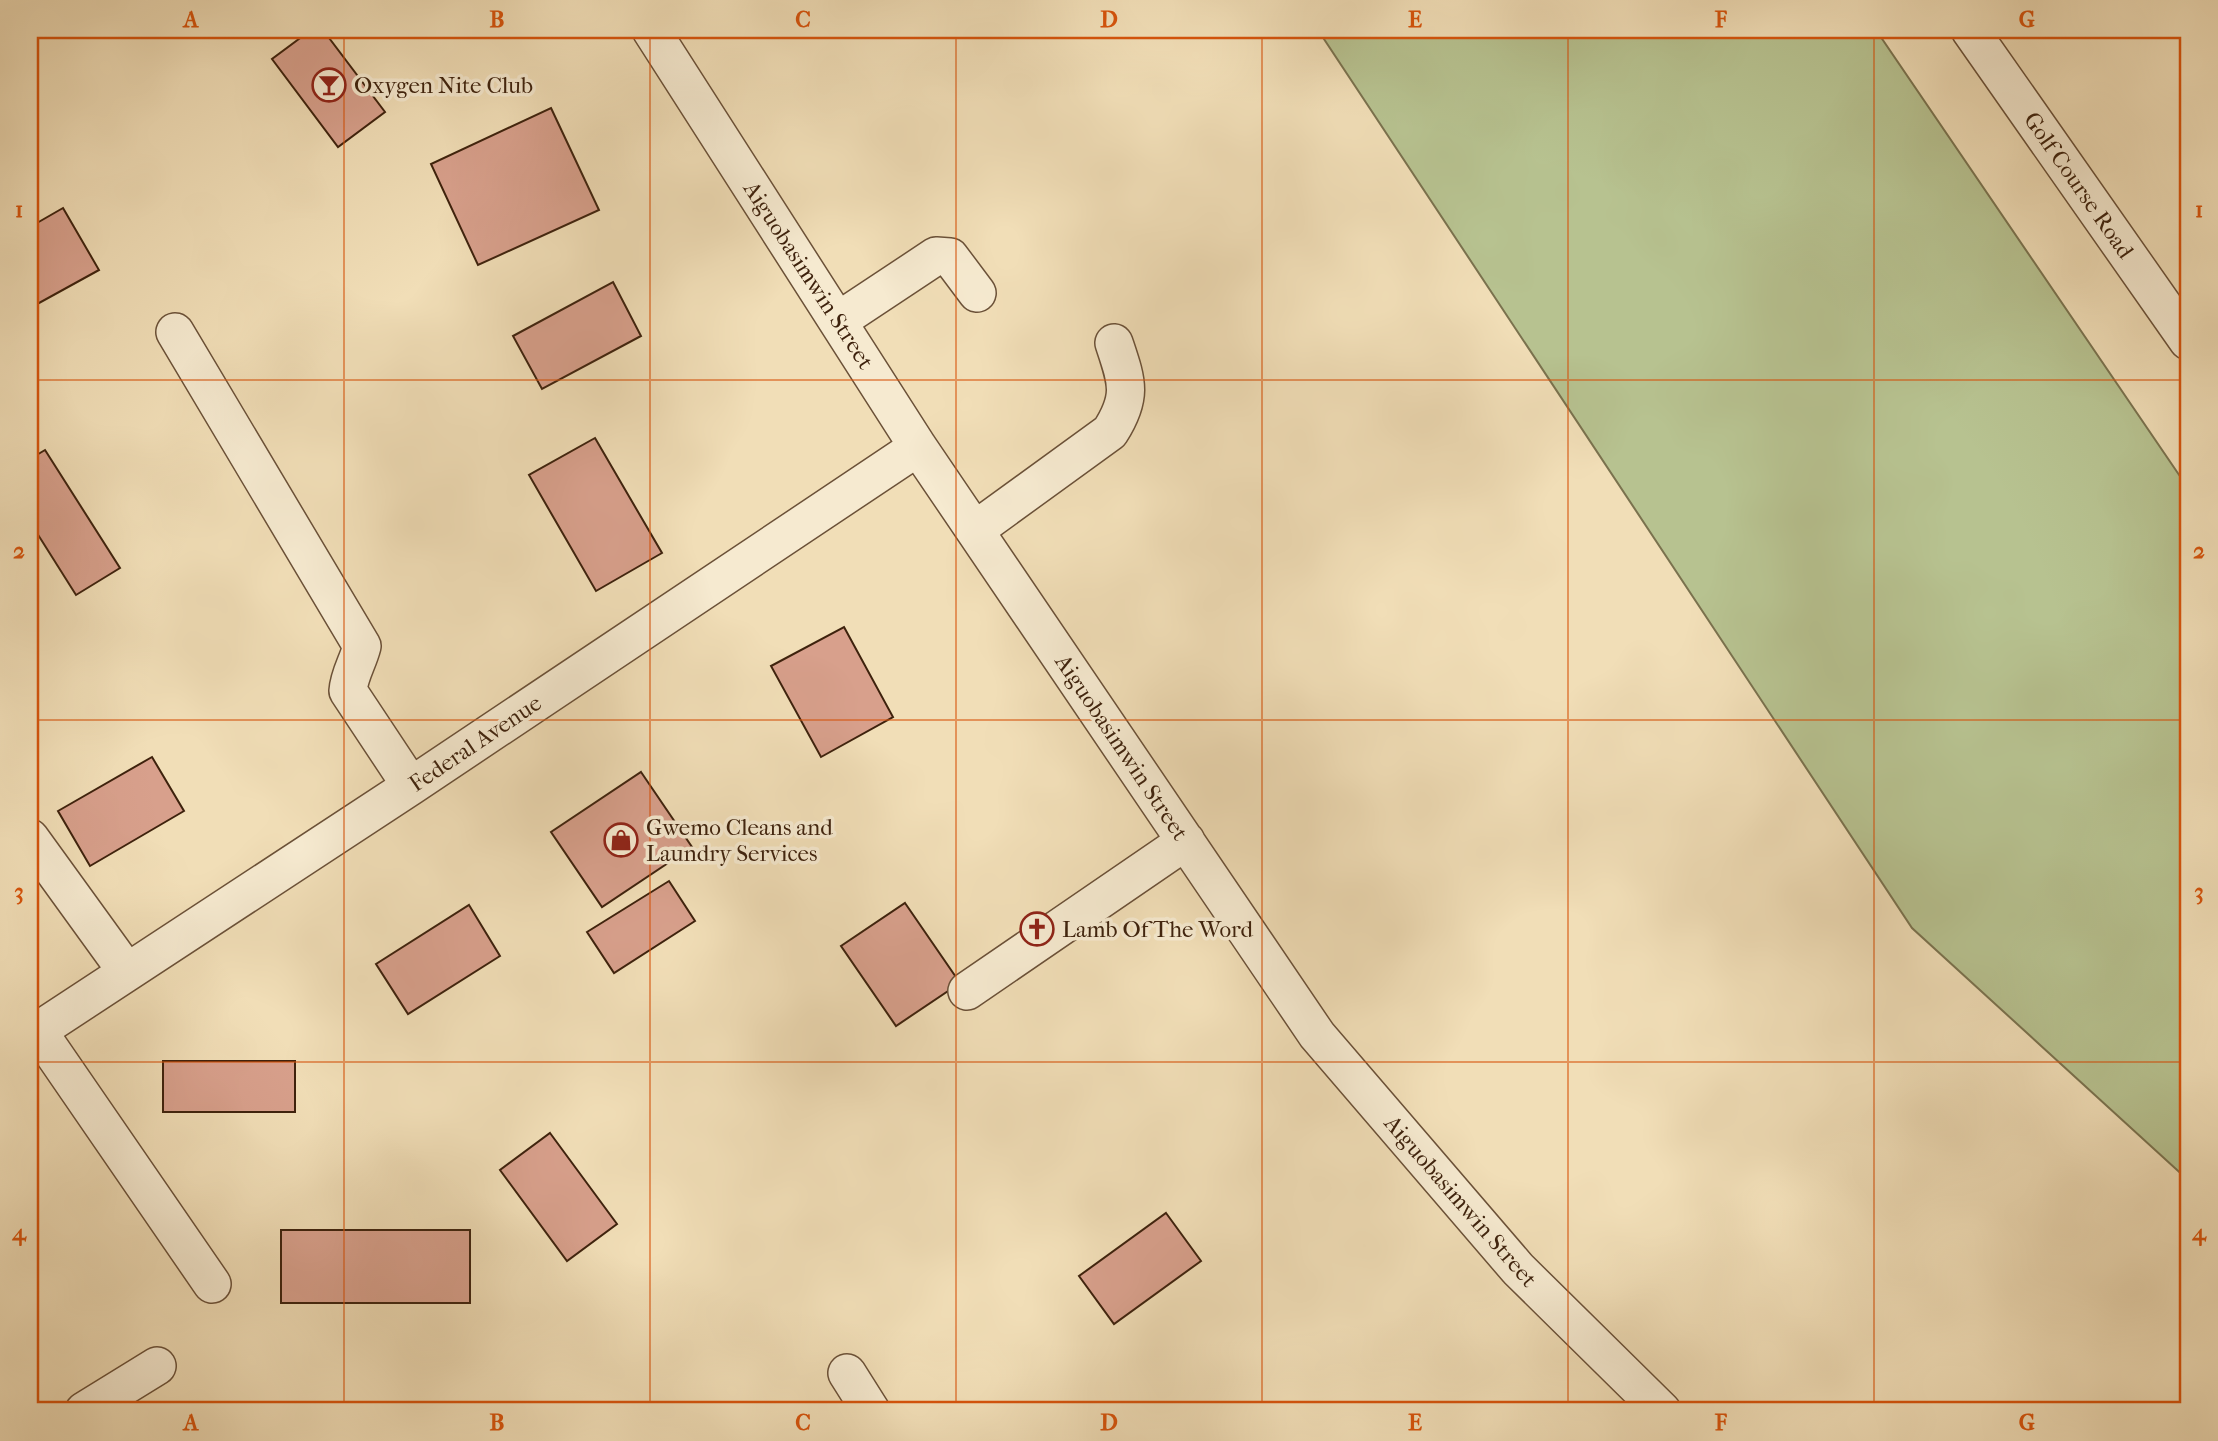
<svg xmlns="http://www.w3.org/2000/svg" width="2218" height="1441" font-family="'IM FELL French Canon',serif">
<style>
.grass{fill:#b7c290;stroke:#7a724e;stroke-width:2}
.building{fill:#d8a08c;stroke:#3e220d;stroke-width:2}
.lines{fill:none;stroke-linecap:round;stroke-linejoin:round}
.minor-casing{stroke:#6b5138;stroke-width:40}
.minor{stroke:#f6ead0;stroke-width:37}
.grid{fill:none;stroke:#d7540c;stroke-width:2;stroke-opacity:0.55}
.labels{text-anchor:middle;stroke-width:7;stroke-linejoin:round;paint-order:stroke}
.poi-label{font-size:23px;fill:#3e220d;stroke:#f6ead0;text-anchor:start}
.street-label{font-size:23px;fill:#3e220d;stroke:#f6ead0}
.neatline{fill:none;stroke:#d7540c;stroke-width:2.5}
.grid-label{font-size:23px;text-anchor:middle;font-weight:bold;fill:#d7540c}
</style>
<rect width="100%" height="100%" fill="#f1deb7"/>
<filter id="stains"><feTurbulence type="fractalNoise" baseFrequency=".00286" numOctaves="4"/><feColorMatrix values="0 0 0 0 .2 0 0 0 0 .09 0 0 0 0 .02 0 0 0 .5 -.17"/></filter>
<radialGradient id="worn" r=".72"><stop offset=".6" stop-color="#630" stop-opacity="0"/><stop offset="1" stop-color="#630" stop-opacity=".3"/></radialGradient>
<path class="grass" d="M1318,30H1876L2188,488V1180L1912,928Z"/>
<path class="building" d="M311,30H323L385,112L338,147L272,59Z
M551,108L599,210L478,265L431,164Z
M63,208L99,270L30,308V227Z
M613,282L641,336L542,389L513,336Z
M595,438L662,553L596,591L529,475Z
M45,450L120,568L76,595L30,522V459Z
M844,627L893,717L821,757L771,666Z
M152,757L184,811L90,866L58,811Z
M641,772L692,847L602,907L551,832Z
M669,881L695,921L614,973L587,932Z
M905,903L960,983L896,1026L841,946Z
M469,905L500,956L408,1014L376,964Z
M163,1061H295V1112H163Z
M550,1133L617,1224L567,1261L500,1170Z
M1166,1213L1201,1261L1114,1324L1079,1276Z
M281,1230H470V1303H281Z"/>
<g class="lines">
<defs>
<path id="minor" d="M651,30L918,447L1317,1035L1518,1269L1662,1411
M1970,30L2188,341
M838,321L936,256L950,257L977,293
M175,332L362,646C358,662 349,675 348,691L411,786
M975,530L1110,432C1133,396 1127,382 1114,343
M30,838L127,972
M967,991L1186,841
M38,1031L212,1284
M30,1036L411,786L918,447
M847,1373L871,1411
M84,1411L157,1366"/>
</defs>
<use href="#minor" class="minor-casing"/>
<use href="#minor" class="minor"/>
</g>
<path class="grid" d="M344,30V1411M650,30V1411M956,30V1411M1262,30V1411M1568,30V1411M1874,30V1411M30,380H2188M30,720H2188M30,1062H2188"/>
<defs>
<symbol id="bar-ring" viewBox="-11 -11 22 22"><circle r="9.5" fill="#f6ead0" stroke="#8f2418" stroke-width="1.5"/><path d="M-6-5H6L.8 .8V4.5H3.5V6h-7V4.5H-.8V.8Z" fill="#8f2418"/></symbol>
<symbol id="shop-ring" viewBox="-11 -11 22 22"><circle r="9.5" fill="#f6ead0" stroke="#8f2418" stroke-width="1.5"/><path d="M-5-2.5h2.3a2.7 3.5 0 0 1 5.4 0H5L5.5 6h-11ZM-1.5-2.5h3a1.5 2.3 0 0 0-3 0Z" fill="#8f2418"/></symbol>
<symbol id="church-ring" viewBox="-11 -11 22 22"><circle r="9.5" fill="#f6ead0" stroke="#8f2418" stroke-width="1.5"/><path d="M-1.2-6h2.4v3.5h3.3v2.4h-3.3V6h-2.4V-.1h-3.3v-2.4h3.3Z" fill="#8f2418"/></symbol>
</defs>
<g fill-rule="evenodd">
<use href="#bar-ring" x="310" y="66" width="38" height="38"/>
<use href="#shop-ring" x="602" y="821" width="38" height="38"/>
<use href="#church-ring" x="1018" y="910" width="38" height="38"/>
</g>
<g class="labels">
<g class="poi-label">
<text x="354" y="93">Oxygen Nite Club</text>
<text x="646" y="835">Gwemo Cleans and<tspan x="646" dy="26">Laundry Services</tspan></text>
<text x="1062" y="937">Lamb Of The Word</text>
</g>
<g class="street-label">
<text transform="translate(2079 185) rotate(55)" y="8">Golf Course Road</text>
<text transform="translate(809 275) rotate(57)" y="8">Aiguobasimwin Street</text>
<text transform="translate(475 743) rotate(-34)" y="8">Federal Avenue</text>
<text transform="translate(1122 747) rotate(56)" y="8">Aiguobasimwin Street</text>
<text transform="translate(1461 1201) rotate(49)" y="8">Aiguobasimwin Street</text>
</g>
</g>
<rect width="2218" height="1441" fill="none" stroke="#f1deb7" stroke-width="77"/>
<rect x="38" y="38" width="2142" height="1364" class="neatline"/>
<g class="grid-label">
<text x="191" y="27">A</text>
<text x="497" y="27">B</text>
<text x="803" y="27">C</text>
<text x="1109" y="27">D</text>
<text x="1415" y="27">E</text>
<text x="1721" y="27">F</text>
<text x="2027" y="27">G</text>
<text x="19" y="217">1</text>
<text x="2199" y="217">1</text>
<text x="19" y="558">2</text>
<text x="2199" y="558">2</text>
<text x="19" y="899">3</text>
<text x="2199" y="899">3</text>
<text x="19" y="1240">4</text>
<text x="2199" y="1240">4</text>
<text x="191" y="1430">A</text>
<text x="497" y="1430">B</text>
<text x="803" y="1430">C</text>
<text x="1109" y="1430">D</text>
<text x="1415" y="1430">E</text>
<text x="1721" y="1430">F</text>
<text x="2027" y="1430">G</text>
</g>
<rect width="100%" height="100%" filter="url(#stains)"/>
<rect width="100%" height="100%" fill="url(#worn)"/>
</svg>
